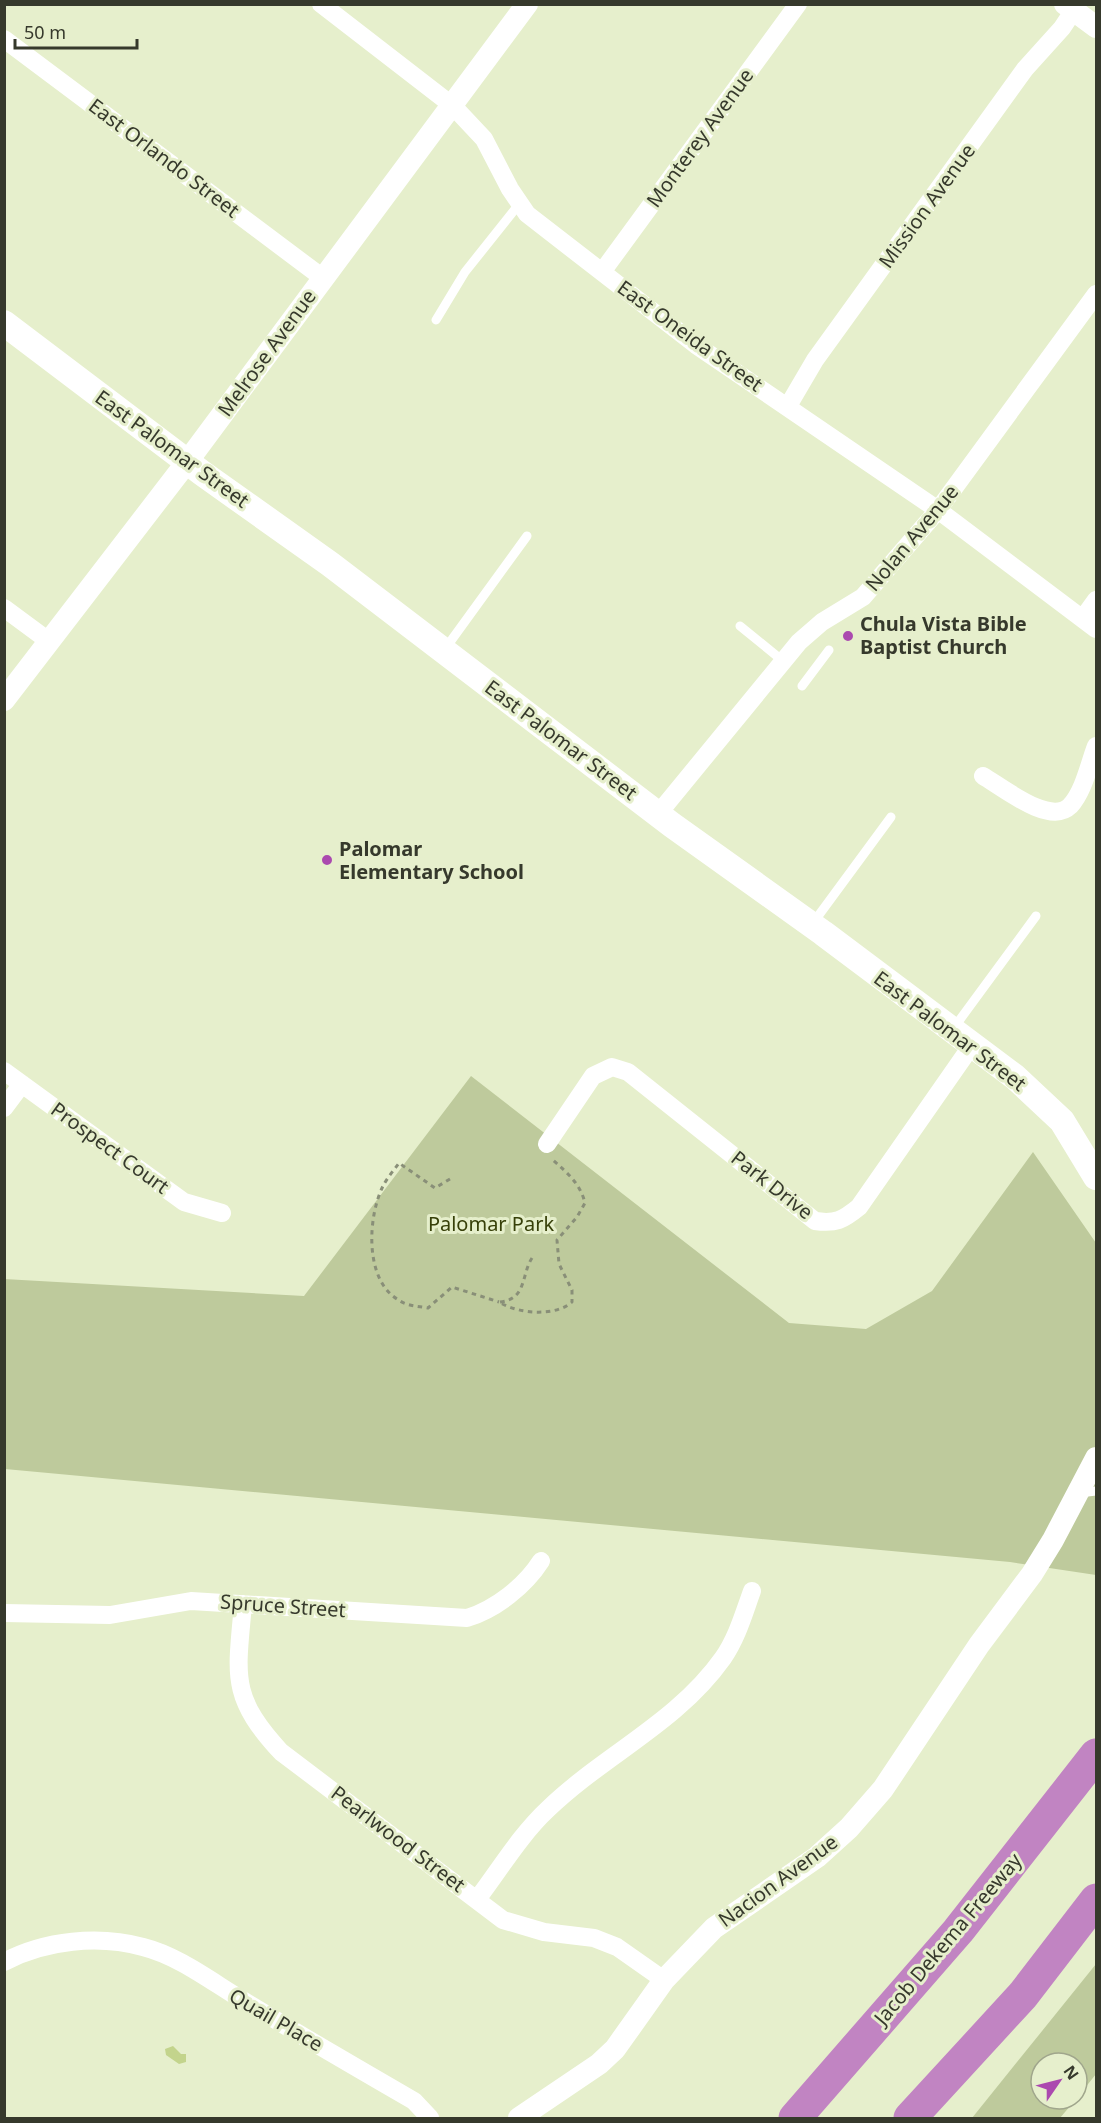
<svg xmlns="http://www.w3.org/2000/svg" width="1101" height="2123" font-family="'Noto Sans',sans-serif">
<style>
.green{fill:#beca9c}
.water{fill:#c3d48c}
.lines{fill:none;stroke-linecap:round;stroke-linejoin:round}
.path{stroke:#898f78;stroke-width:3;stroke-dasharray:4.5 4.5;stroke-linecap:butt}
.service{stroke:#fff;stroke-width:9}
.minor{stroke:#fff;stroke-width:18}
.tertiary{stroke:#fff;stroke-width:22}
.secondary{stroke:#fff;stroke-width:26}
.motorway{stroke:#c184c2;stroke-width:33}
.poi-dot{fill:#ab49af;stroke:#e6efcc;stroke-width:2}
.labels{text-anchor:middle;stroke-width:6;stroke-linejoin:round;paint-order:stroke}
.street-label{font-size:20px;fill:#36392c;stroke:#e6efcc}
.poi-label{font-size:20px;font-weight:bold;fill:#36392c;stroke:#e6efcc;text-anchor:start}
.park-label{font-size:20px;fill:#374009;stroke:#e6efcc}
</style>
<rect width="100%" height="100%" fill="#e6efcc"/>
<path class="green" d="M471,1076L789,1323L866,1329L932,1291L1033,1152L1096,1243V1575L1010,1562L5,1469L4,1279L304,1296Z
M1096,1964V2074L1077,2098V2063H1041V2099H1076L1060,2118H972Z"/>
<path class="water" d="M173,2046L181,2054H186V2062L179,2064L166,2055L165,2049Z"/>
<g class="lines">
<path class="path" d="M450,1179L435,1188L399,1163C394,1170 387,1178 383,1186C368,1216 364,1278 397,1299C406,1306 417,1306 428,1308L452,1287L499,1302
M532,1258C521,1275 527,1300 499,1302C518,1314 555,1317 572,1302V1290L559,1264L557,1240L577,1217L585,1203C580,1183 567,1173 553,1160"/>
<path class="service" d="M436,320L465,272L520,203
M740,626L783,661
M445,649L527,536
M802,686L829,650
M813,923L891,817
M953,1029L1036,916
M1079,1493L1096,1491"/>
<path class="minor" d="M321,4L453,106L484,139L510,189L527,214L696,345L938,510L1096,629
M4,39L323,278
M602,272L798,4
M788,406L815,360L1025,69L1062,28L1074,10
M4,608L50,642
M1083,618L1096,600
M983,776C1002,787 1050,826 1070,806C1084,791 1089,764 1096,746
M658,814L799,642L822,622L863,597L938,510L1096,294
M4,1071L184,1202L222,1213
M4,1108L22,1084
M547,1144L593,1076L612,1067L628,1072L815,1221C836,1224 843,1220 859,1207L972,1045
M243,1604C237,1675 229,1696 281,1752L503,1920L544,1932L594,1938L617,1947L664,1980
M4,1613L110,1615L191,1601L467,1618C496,1609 525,1586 541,1561
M478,1898C500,1869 521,1834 548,1809C604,1755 677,1723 723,1658C737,1638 744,1613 752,1591
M4,1962C45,1940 99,1935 143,1947C179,1956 212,1982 244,2001C300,2035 357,2068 414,2101L430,2118"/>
<path class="tertiary" d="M1065,4L1096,27
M4,700L187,462L527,4
M519,2118L599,2064L615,2049L664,1980L714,1928L817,1857L849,1828L883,1789L979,1645L1032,1574L1053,1540L1096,1458"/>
<path class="secondary" d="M4,323L202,473L330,564L672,825L823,933L1015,1077L1062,1121L1096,1177"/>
<path class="motorway" d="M795,2118L958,1931L1096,1755
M910,2118L1023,1995L1096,1900"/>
</g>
<g class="poi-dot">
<circle cx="848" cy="636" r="6"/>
<circle cx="327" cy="860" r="6"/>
</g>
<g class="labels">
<g class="street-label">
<text transform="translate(700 138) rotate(-54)" y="7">Monterey Avenue</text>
<text transform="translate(164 158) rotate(37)" y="7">East Orlando Street</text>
<text transform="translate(927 206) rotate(-54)" y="7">Mission Avenue</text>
<text transform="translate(690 336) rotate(36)" y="7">East Oneida Street</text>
<text transform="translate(267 353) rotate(-54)" y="7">Melrose Avenue</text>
<text transform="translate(172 449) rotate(36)" y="7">East Palomar Street</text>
<text transform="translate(912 538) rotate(-50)" y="7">Nolan Avenue</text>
<text transform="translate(561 740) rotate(37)" y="7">East Palomar Street</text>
<text transform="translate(950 1031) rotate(37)" y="7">East Palomar Street</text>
<text transform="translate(110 1148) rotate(36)" y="7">Prospect Court</text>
<text transform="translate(772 1185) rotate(38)" y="7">Park Drive</text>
<text transform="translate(283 1606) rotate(4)" y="7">Spruce Street</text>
<text transform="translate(398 1839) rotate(37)" y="7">Pearlwood Street</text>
<text transform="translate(778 1881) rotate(-36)" y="7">Nacion Avenue</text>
<text transform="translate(948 1939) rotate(-50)" y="7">Jacob Dekema Freeway</text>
<text transform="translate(276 2020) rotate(30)" y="7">Quail Place</text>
</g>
<g class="poi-label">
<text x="860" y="631">Chula Vista Bible<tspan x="860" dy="23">Baptist Church</tspan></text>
<text x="339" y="856">Palomar<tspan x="339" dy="23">Elementary School</tspan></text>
</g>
<g class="park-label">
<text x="491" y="1231">Palomar Park</text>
</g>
</g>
<rect width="1101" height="2123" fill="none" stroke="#36392c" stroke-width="12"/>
<g transform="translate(1059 2081) rotate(55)"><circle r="28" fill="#e6efcc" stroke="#a0a68c" stroke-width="1.5"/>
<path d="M0-4.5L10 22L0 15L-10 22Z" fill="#ab49af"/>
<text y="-9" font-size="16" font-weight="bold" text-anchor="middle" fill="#36392c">N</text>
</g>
<path d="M15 39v9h122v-9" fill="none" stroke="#36392c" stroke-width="3"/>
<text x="24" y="39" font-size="18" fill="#36392c" stroke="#e6efcc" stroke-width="4.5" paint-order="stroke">50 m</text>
</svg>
